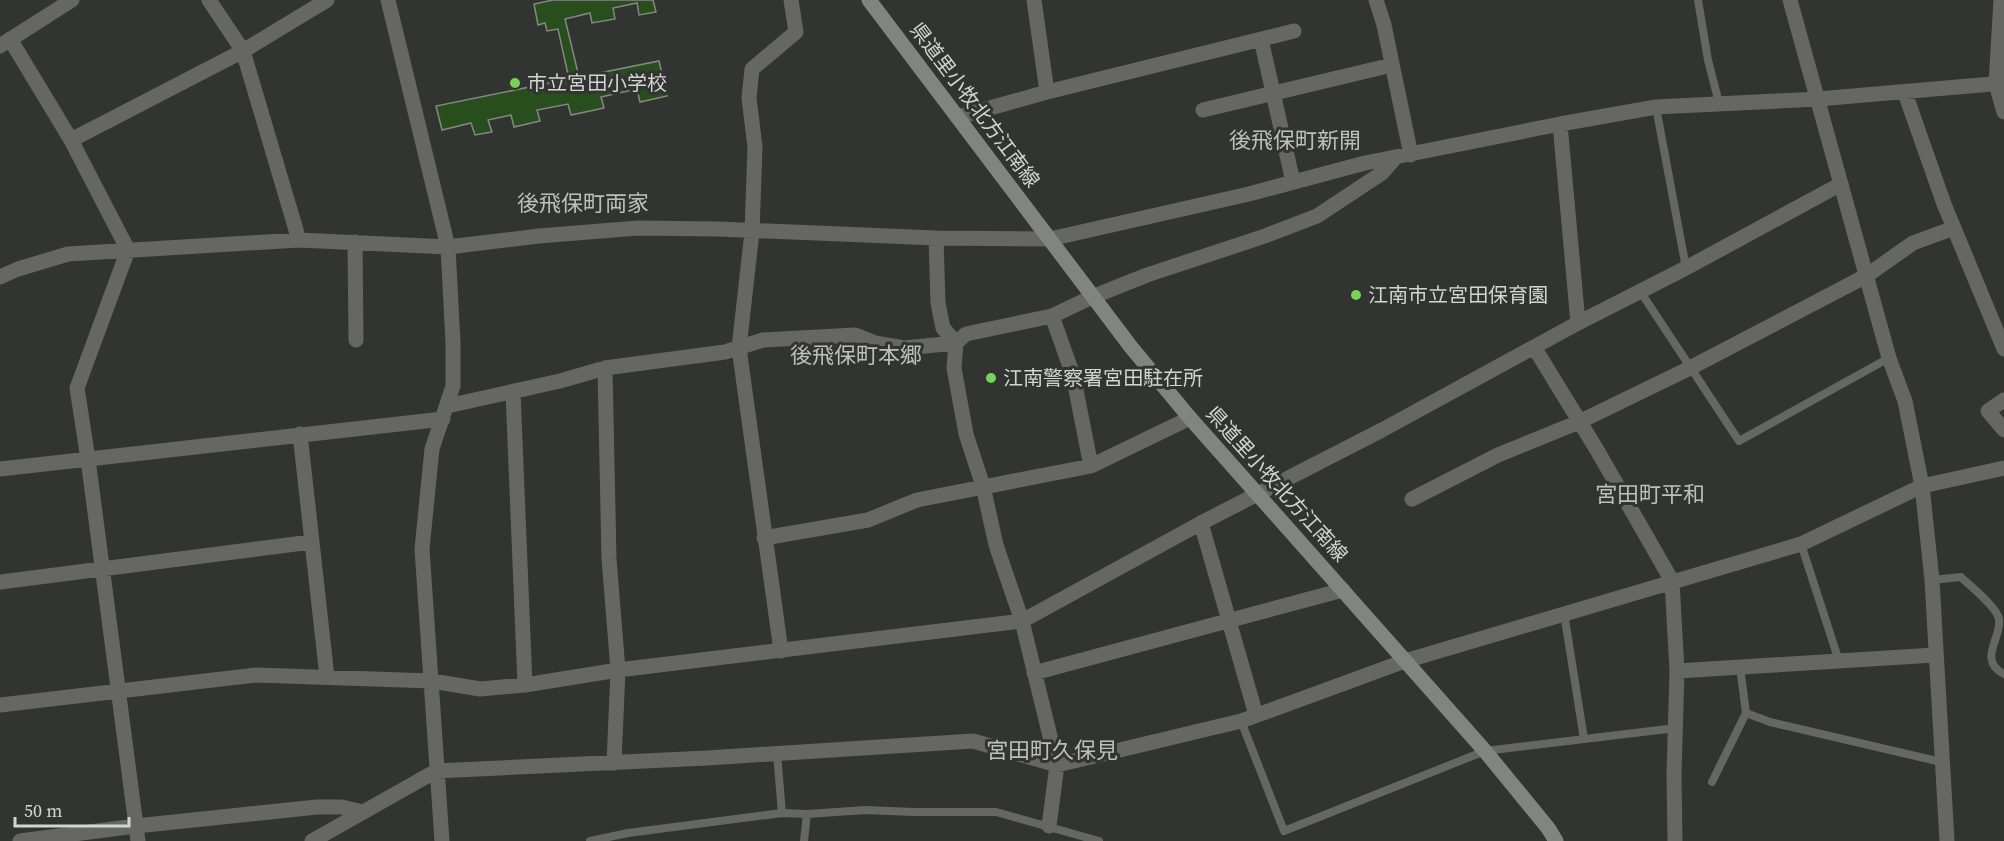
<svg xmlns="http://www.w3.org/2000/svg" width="2004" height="841" font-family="'Source Serif 4','Noto Sans JP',serif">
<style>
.building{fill:#294e1e;stroke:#848883;stroke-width:1.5}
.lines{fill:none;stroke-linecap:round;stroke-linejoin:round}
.service{stroke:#666765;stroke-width:8}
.minor{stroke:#666765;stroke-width:15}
.tertiary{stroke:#666765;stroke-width:15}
.secondary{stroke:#828481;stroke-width:15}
.poi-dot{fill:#77d259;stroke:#313430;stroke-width:2}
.labels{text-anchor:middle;stroke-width:6;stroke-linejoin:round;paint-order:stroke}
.poi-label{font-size:20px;fill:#d3d5d3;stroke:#313430;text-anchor:start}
.street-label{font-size:20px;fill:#d3d5d3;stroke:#313430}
.quarter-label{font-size:22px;fill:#bcc0bb;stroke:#313430}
</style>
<rect width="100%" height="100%" fill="#313430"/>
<path class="building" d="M553,0H653L656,12L639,15L637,3L613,8L615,19L592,23L590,13L565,19L579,77L659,61L667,96L640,102L637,89L601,97L604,108L571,115L568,104L537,110L540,121L514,127L511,115L488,120L492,132L475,135L471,123L442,130L436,106L569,79L558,29L547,31L545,23L538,25L534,4Z"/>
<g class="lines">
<path class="service" d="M1698,0L1708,60L1719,103
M1656,107L1686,268
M1640,291L1739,441L1889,358
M1801,544L1839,661
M1932,580L1961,577C1970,586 1997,607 1999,619C2002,638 1977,660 2004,674
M1564,613L1584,739
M1740,667L1746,713L1770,722L1941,762
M1241,721L1284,831L1485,751L1676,728
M777,754L782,813
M1712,782L1746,713
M590,841L628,833L782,813L807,814L866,810L913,812H996L1099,841
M804,841L807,814"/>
<path class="minor" d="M209,0L243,51L299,240
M388,0L448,247L453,343V386L432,449L422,549L442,841
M1034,0L1047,92
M1376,0L1384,25L1411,155
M2001,0L1996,84L2004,112
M10,39L71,140L128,250L77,388L88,459L138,841
M1261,39L1293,182
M1905,93L1944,204L2004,349
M1203,110L1392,65
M958,117L1047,92L1294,31
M1560,124L1578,323
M71,140L243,51L327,0
M936,238L938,303L943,328L956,343L954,368L966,434L983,486L996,545L1022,621L1057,765L1049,826
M355,242L356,340
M0,277L18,269L68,254L299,240L448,247L539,236L638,228L718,229L936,238L1050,239L1249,194L1365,163L1560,124L1656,107L1818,99L2004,83
M1534,347L1597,450L1672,581L1677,671L1674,774L1675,841
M605,368L609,559L618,670L614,763
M513,392L525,685
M2004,400L1988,411L2004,430
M447,406L560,381L605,368L725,352L763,340L855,335L875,343L904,348L956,343L966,334L1052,316L1092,297L1147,275L1265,236L1317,216L1382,173L1395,158
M300,434L327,677
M1091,466L1190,418
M0,469L443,419
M1412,499L1498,455L1579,422L1690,368L1866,276L1913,243L1954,228
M1201,523L1256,715
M764,538L868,520L917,500L1091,466L1073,375L1052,316
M0,582L311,542
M781,651L739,348L752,232L755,147L749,98L752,69L796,32L791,0
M1677,671L1935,655
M1034,673L1343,590
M0,705L256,675L432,681L480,689L525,685L618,670L1022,621L1201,523L1382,430L1578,323L1686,268L1841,184
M20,841L136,826L317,807H342L363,812
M312,841L436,771L707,758L973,741L1057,765L1241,721L1405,661L1801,544L1922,486L2004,468"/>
<path class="tertiary" d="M1790,0L1889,358L1905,401L1922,486L1932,580L1947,841
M0,46L72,0"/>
<path class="secondary" d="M869,0L1131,347L1190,418L1485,751L1548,828L1556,841"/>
</g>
<g class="poi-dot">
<circle cx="515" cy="83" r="6"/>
<circle cx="1356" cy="295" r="6"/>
<circle cx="991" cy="378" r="6"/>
</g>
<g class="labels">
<g class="poi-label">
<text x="527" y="90">市立宮田小学校</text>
<text x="1368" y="302">江南市立宮田保育園</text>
<text x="1003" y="385">江南警察署宮田駐在所</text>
</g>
<g class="street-label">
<text transform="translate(975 105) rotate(53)" y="7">県道里小牧北方江南線</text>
<text transform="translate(1277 484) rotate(48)" y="7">県道里小牧北方江南線</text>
</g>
<g class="quarter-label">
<text x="1295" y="148">後飛保町新開</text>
<text x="583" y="211">後飛保町両家</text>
<text x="856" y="363">後飛保町本郷</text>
<text x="1650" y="502">宮田町平和</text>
<text x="1052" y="758">宮田町久保見</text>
</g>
</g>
<path d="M15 817v9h114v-9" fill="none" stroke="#d3d5d3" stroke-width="3"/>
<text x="24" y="817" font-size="18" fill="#d3d5d3" stroke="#313430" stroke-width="4.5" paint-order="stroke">50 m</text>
</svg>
